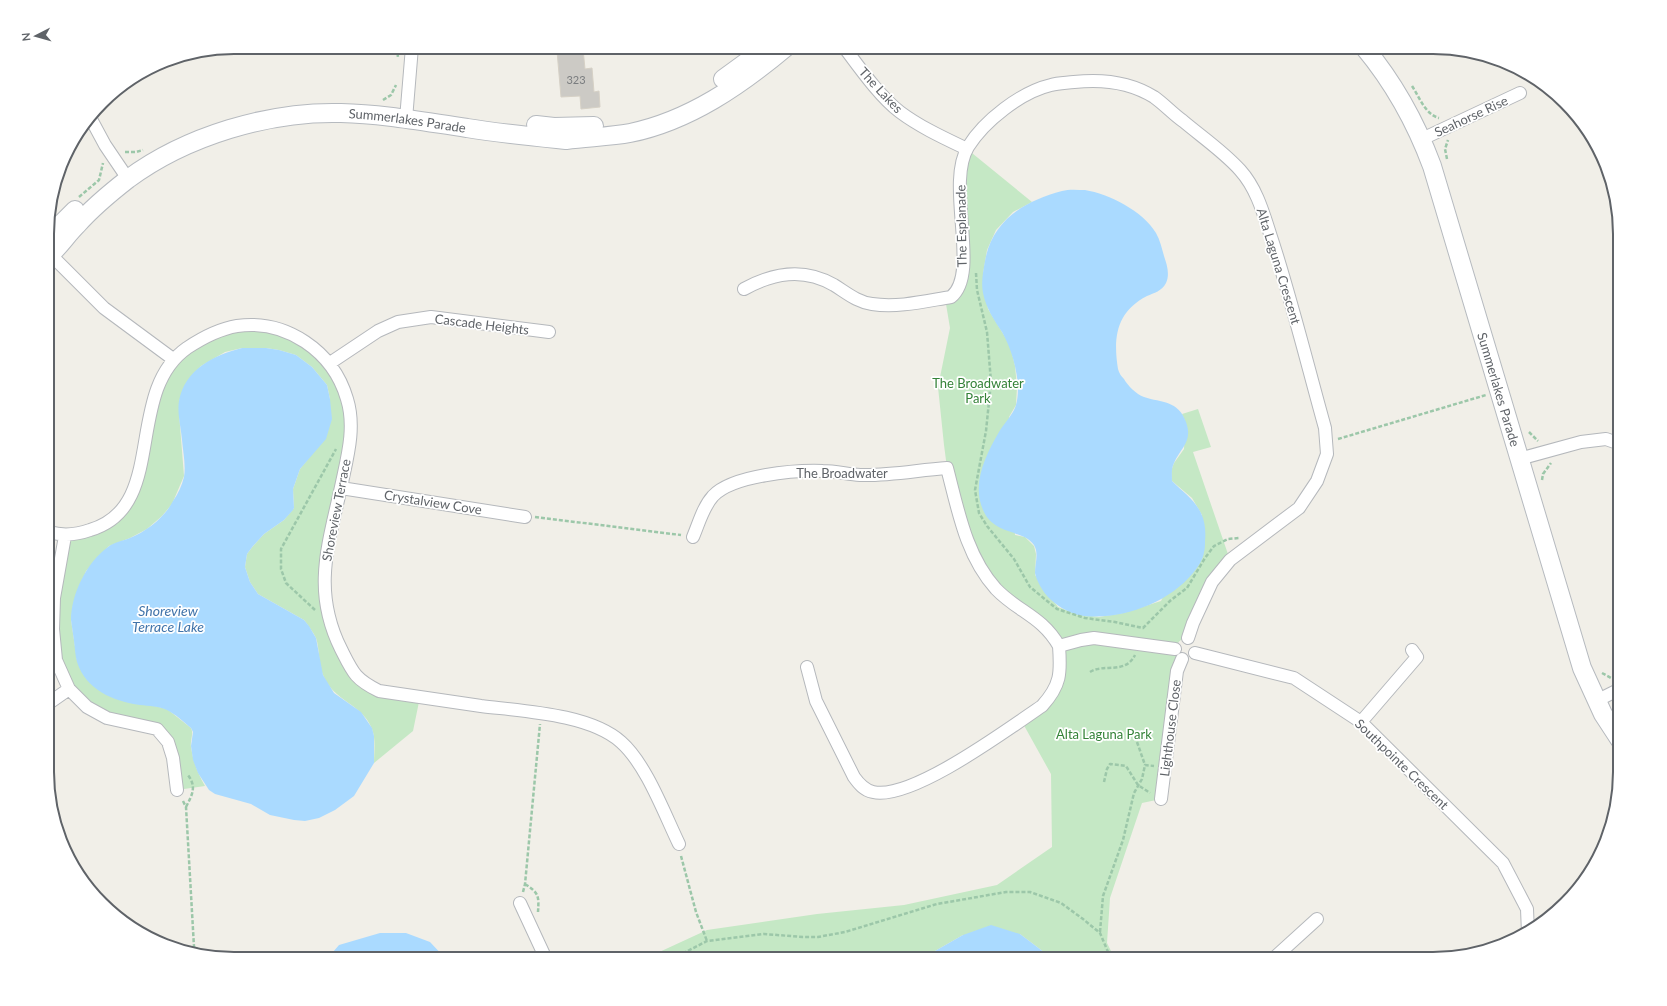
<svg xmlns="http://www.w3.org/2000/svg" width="1667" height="1006" font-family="Lato,sans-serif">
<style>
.green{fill:#c5e8c5}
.water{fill:#aadaff}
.building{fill:#cccac5;stroke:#d6d1c6}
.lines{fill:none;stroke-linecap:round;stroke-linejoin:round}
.street-casing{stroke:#b5b8bc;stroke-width:14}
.secondary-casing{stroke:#b6babf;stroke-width:20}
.path{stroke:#9cc7a9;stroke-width:2.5;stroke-dasharray:4 2;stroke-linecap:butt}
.street{stroke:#fff;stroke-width:12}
.secondary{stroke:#fff;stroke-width:18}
.labels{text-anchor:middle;stroke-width:3.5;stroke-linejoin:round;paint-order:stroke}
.number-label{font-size:11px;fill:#7a7d7f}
.street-label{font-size:13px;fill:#5f6368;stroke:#fff}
.park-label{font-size:13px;fill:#348238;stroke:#fff}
.water-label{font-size:14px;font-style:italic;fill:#4174aa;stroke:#fff}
.rim{fill:none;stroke:#5f6368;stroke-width:2}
</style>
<rect width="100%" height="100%" fill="#f1efe8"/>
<path class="green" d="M967,149L1032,202L1013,212L996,230L987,250L983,274L988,309L1010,345L1015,366L1017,387L1016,405L1009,417L1015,535L1025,537L1034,546L1036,554L1035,575L1058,607L1077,614L1099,617L1123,613L1161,601L1202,515L1192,498L1172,481L1171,471L1174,463L1184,449L1185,421L1182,414L1198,409L1211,447L1193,452L1230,560L1184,638C1176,642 1173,650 1179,657L1161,799L1142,803L1110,898L1107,943L1115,959H1053L1020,934L963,935L921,959H815L812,957L778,951L745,959H650L655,954L707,930L817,914L904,905L997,885L1052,847L1051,774L1021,720L1052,695L1059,646L979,566L947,468L944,445L938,387L950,328L945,298L957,293Z
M266,327L321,353L350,417L326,552L327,610L363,683L420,697L413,731L374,763C374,752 376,739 372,729C363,704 333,701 323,675C318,663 320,650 316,638C313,632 308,625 304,620L258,594L250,582L245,567L247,554L253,546L264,534L284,520L294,508L293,489L300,469L308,459L330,399L327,385L312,367L296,355L279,350L266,348H242L225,352L201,366L189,380L182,393L179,402V413L184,476L172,504L162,516L147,529L130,538L109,546L86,571L73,606L71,620L77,660L155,706L167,709L191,728C194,734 190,740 191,747C193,761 198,774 205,786L177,790L173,758L157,729L107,718L69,689L53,629L65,536L124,509L163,377L213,333Z"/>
<path class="water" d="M1085,190C1109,194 1143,211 1156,233C1160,240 1162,249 1164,256C1167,265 1170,274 1166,283C1162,291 1154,293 1147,296C1116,312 1113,338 1118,369C1119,373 1121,376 1124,379C1128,386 1136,394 1144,397C1162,403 1178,400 1186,422C1193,442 1181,447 1174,463C1171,469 1172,475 1172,481C1183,492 1194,499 1201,513C1205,521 1206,532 1205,541C1205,544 1205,549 1204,552C1203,560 1198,567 1193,573C1168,604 1117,622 1078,615C1067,612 1056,605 1048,597C1043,592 1036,580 1035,573C1035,564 1039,553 1034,545C1024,530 997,535 985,514C970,487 985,456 999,432C1004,423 1013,415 1016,405C1022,384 1013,351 1002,332C994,320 986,308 983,293C981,283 983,272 985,261C992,221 1024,201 1062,191C1069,189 1078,190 1085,190Z
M242,348H266L279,350L296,355L312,367L327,385L330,399L332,419L326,439L300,469L293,489L294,508L293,510L284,520L264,534L253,546L247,554L245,567L250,582L258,594L304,620L309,626L316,638L323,675L334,693L361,712L372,728L374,736V763L354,796L335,810L319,818L305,821L294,820L270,815L251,804L215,794L209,790L198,773L193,760L191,746L193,732L191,728C184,722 175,714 167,710C159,706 149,706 140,705C113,701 86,690 77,662C75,655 75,648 74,641C73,634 72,627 71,620C71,594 87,562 108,547C114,542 123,541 130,538C147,531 165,517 173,501C178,494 182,485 184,477C186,465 183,452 182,440C181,428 177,413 179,401C185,369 214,355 242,348Z
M991,925L1020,934L1053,959H921L963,935Z
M380,933H406L430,942L446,959H327L339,945Z
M778,951L812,957L815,959H745Z"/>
<path class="building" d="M583,49L585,69L592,68L594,92L599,91L600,107L581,109L580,96L561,97L557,51Z"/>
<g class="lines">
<defs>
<path id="street" d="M844,47C859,67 880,97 900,112C920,127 944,138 967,149
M91,119L105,145L128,179
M406,119L412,47
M1422,139L1520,93
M49,253L104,308L173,359
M744,289C773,273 803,267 834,285C847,293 857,302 872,304C898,308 926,301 951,297C981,273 945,185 968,147C984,121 1021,92 1051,85C1058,83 1066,83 1074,82C1101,79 1130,82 1154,97C1164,104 1173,114 1183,121C1202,137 1224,152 1240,170C1259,191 1265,220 1274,246C1293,306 1308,367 1325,428L1327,454L1317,481L1299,508L1230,560L1212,582L1193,623L1188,638
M330,363L378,331L398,322L431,317L549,332
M1519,459L1581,442L1606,439L1620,444
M341,488L525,517
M49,532C63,536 76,535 90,530C169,507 123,393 187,348C202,338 219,329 237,326C286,319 333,351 347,399C356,428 347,458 341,487C328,546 312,591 341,649C353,673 355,679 379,691C413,696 447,701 481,706C522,711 590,714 621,742C646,764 664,813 679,844
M65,536L54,598L53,629L56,660L69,689L87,707L107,718L157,729L168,742L173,758L177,790
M693,537C699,523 703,507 713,496C733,475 795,470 823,471C835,471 847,474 860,475C889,476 918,470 947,468C958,510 966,556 996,589C1018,612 1042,616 1059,646L1081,640L1094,638L1175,649
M1195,653L1294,678L1361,722L1503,863L1527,909L1528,933
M807,667L816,701L854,777C859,784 864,790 873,792C911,801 1008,729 1042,706C1061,685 1061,673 1059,646
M1596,701L1620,689
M49,703L69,689
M1361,722L1417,657L1412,650
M1161,799L1177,671L1182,659
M520,903L546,959
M1273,959L1317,919"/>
<g id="secondary">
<path id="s1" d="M1364,47C1394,83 1416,123 1432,166L1582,668L1603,714L1620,740"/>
<path d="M723,79L767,47"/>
<path d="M536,125L554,127L594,126"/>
<path d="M49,236L75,210"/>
<path id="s2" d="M49,256C59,247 67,235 77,225C92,208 110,193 128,179C186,136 269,111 341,113C384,114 425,122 467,128C497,133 527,136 557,139L566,140C587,137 609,137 630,133C689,121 741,85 786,47"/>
</g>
</defs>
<use href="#street" class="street-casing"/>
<use href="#secondary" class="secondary-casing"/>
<path class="path" d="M397,47L398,58
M1412,86C1420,98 1425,114 1439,118
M383,100L391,95L396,85
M125,152H136L143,150
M1447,159L1445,149L1448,140
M79,197L99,180L103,163
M976,273L977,290L987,332L991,382L986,431L975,490L979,513L987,526L1014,559L1030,587L1057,609L1085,618L1115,622L1143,628L1171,600L1187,588L1205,558L1214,546L1228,539L1239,538
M1529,432L1538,441
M1338,439L1486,395
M1542,480L1543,474L1551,463
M535,517L681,535
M315,610L286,583L281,569V549L336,449
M1090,672C1104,663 1125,675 1135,655
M1602,673L1613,679
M1137,742L1145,765
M1104,782L1107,769L1110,764L1126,766L1138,785L1150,793
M183,801L186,807L194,947L192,954
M186,807C192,795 197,787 188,775
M681,856L696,912L707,941
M525,884C539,893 539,896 538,912
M523,892L525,884L540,724
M1100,932L1103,896L1123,840L1134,793L1142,779L1145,765L1154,766
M194,947L202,951L205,955
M672,959L707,941L764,934L803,937H818L845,932L937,904L1006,892H1030L1061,903L1083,919L1100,933L1111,959"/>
<use href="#street" class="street"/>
<use href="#secondary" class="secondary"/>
</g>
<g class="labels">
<g class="number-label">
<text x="576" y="84">323</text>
</g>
<g class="street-label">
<text transform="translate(881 90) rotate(47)" y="5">The Lakes</text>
<text transform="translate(1471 116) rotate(-25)" y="5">Seahorse Rise</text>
<text dy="5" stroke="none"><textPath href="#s2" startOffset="404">Summerlakes Parade</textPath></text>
<text transform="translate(961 226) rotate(-91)" y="5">The Esplanade</text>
<text transform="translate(1279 266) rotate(73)" y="5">Alta Laguna Crescent</text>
<text transform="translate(482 324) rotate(7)" y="5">Cascade Heights</text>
<text dy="5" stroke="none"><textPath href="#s1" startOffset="371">Summerlakes Parade</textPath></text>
<text x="842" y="478">The Broadwater</text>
<text transform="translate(433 502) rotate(9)" y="5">Crystalview Cove</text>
<text transform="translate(336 510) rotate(-79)" y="5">Shoreview Terrace</text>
<text transform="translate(1170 728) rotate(-83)" y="5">Lighthouse Close</text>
<text transform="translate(1402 764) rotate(44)" y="5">Southpointe Crescent</text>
</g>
<g class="park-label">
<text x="978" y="388">The Broadwater<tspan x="978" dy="15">Park</tspan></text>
<text x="1104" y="739">Alta Laguna Park</text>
</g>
<g class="water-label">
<text x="168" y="616">Shoreview<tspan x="168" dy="16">Terrace Lake</tspan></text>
</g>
</g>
<path d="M0 0H1667V1006H0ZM234 54H1433A180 180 0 0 1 1613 234V772A180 180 0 0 1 1433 952H234A180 180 0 0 1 54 772V234A180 180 0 0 1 234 54Z" fill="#fff" fill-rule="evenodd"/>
<path class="rim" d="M234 54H1433A180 180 0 0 1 1613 234V772A180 180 0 0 1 1433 952H234A180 180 0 0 1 54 772V234A180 180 0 0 1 234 54Z"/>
<g transform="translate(36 36) rotate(264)" stroke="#ffffff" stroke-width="3" paint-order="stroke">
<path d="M0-3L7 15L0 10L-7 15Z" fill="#5f6368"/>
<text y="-6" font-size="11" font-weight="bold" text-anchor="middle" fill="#5f6368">N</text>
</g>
</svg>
